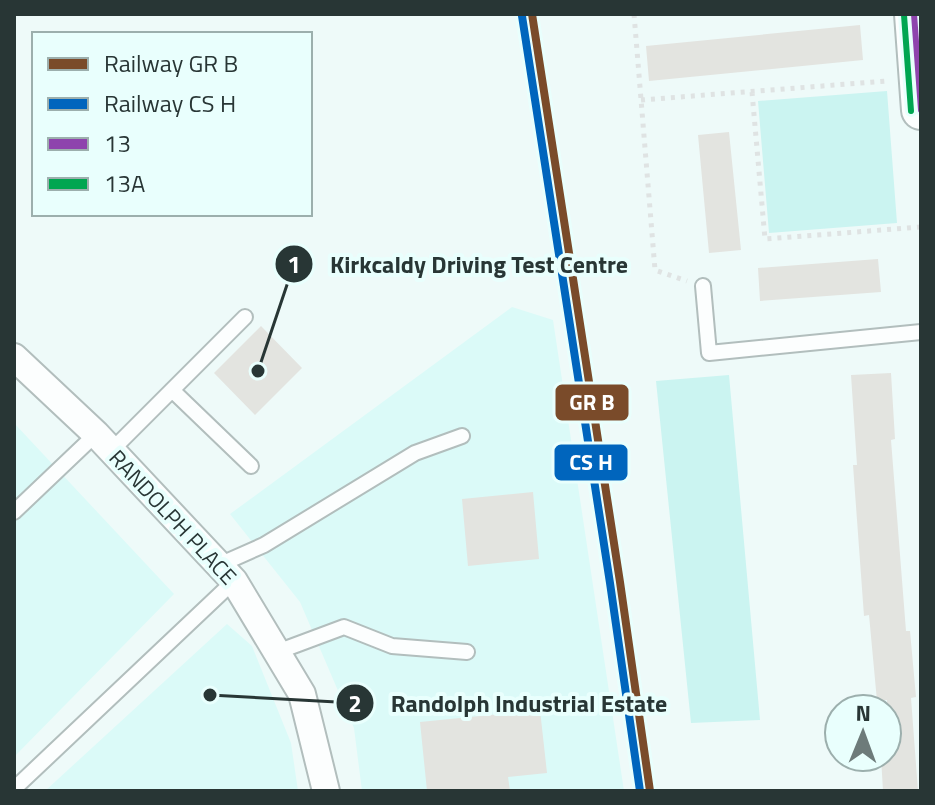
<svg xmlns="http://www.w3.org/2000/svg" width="935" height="805" font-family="'Titillium Web',sans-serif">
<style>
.built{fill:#dbfaf8}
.green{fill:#cbf4f1}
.building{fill:#e3e4e0}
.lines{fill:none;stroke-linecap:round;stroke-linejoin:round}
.service-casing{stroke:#b2bebd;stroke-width:18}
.minor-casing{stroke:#b2bebd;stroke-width:30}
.secondary-casing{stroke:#b2bebd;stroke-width:42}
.path{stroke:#dfe3e3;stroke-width:5;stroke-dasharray:4 6;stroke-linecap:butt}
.service{stroke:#fcfefe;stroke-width:14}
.minor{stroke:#fcfefe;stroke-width:26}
.secondary{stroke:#fcfefe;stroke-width:38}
.bus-1-casing{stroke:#e9fffd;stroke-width:12}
.bus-2-casing{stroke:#e9fffd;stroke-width:12}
.bus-1{stroke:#8e44ad;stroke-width:6}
.bus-2{stroke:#00a651;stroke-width:6}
.rail-1-casing{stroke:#e9fffd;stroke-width:14}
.rail-2-casing{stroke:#e9fffd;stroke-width:14}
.rail-1{stroke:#7a4b2a;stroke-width:8}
.rail-2{stroke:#0065bd;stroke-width:8}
.labels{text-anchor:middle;stroke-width:8;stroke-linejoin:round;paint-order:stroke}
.street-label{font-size:22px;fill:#283635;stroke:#e9fffd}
.leader{fill:none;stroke:#283635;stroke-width:3}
.callout-dot{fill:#283635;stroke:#e9fffd;stroke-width:3}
.mark-label{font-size:24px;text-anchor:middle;font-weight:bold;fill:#fff}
.callout-label{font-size:24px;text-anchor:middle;font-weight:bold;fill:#283635;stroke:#e9fffd;stroke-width:8;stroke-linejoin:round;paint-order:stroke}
.line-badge{stroke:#e9fffd;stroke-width:3}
.badge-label{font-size:22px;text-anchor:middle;font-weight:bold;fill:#fff}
</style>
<rect width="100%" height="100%" fill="#eefaf9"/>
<path class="built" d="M512,307L553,320L624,791H362L354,728L300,602L230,514Z
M14,423L174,594L14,757Z
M227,624L252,646L291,743L298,791H45Z"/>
<path class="green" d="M887,91L897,223L769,233L758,101Z
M729,375L760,720L691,723L656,381Z"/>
<path class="building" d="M860,25L863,60L649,81L646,46Z
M729,132L741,250L709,253L698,135Z
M878,259L881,292L760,301L758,268Z
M261,326L302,368L255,415L214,373Z
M891,373L895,439L891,440L906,631H910L916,697L911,698L918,791H883L881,757H887V700L877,701L869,615L864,616L853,465H857L851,375Z
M533,492L539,559L468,566L462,499Z
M540,710L547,773L508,777L510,791H427L420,722Z"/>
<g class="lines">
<defs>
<path id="service" d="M703,286L709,353L921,332
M172,390L251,466
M112,450L245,317
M14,512L96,434
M219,565L264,545L415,453L462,436
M277,652L344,627L392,646L467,652
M14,789L234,581"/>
<path id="minor" d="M14,357L96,434L234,581L302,694L326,791"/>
<path id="secondary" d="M914,14L921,110"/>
</defs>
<use href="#service" class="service-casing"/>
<use href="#minor" class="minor-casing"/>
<use href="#secondary" class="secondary-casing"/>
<path class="path" d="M634,14L655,270L687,281
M752,92L765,239L921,227
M641,100L887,81"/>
<use href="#service" class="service"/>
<use href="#minor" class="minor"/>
<use href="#secondary" class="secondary"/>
<defs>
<path id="bus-1" d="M914,14L921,110"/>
<path id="bus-2" d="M904,15L911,111"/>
</defs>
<use href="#bus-1" class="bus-1-casing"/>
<use href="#bus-2" class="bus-2-casing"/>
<use href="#bus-1" class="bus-1"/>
<use href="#bus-2" class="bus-2"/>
<defs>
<path id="rail-1" d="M532,14L620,582L650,791"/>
<path id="rail-2" d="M522,16L610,583L640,791"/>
</defs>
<use href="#rail-1" class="rail-1-casing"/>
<use href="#rail-2" class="rail-2-casing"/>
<use href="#rail-1" class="rail-1"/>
<use href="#rail-2" class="rail-2"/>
</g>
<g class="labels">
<g class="street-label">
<text transform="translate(173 517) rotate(47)" y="8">RANDOLPH PLACE</text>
</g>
</g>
<path class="leader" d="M258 371L294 264M210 695L355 703"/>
<g class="callout-dot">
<circle cx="258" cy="371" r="8"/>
<circle cx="210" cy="695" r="8"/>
<circle cx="294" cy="264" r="20"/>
<circle cx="355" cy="703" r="20"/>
</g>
<g class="mark-label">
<text x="294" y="273">1</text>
<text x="355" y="712">2</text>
</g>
<g class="callout-label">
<text x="479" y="273">Kirkcaldy Driving Test Centre</text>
<text x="529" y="712">Randolph Industrial Estate</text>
</g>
<g class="line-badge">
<rect x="554" y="383" width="76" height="39" rx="8" fill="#7a4b2a"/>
<rect x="553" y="443" width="76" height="39" rx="8" fill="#0065bd"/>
</g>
<g class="badge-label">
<text x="592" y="410">GR B</text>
<text x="591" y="470">CS H</text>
</g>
<rect width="935" height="805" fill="none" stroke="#283635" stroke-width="32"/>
<rect x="32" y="32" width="280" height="184" fill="#e9fffd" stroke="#9cafad" stroke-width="2"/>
<rect x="48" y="58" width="40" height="12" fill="#7a4b2a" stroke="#9cafad" stroke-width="2"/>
<text x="104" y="72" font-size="24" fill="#283635">Railway GR B</text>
<rect x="48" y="98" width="40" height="12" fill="#0065bd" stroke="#9cafad" stroke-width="2"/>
<text x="104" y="112" font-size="24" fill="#283635">Railway CS H</text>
<rect x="48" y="138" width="40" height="12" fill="#8e44ad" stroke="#9cafad" stroke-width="2"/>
<text x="104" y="152" font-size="24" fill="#283635">13</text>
<rect x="48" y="178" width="40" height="12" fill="#00a651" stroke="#9cafad" stroke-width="2"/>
<text x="104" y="192" font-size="24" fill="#283635">13A</text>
<g transform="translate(863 733) rotate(1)"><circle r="38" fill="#e9fffd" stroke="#9cafad" stroke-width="2"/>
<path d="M0-6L14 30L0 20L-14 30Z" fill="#6d7b7a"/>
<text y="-12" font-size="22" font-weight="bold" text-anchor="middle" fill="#283635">N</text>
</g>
</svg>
